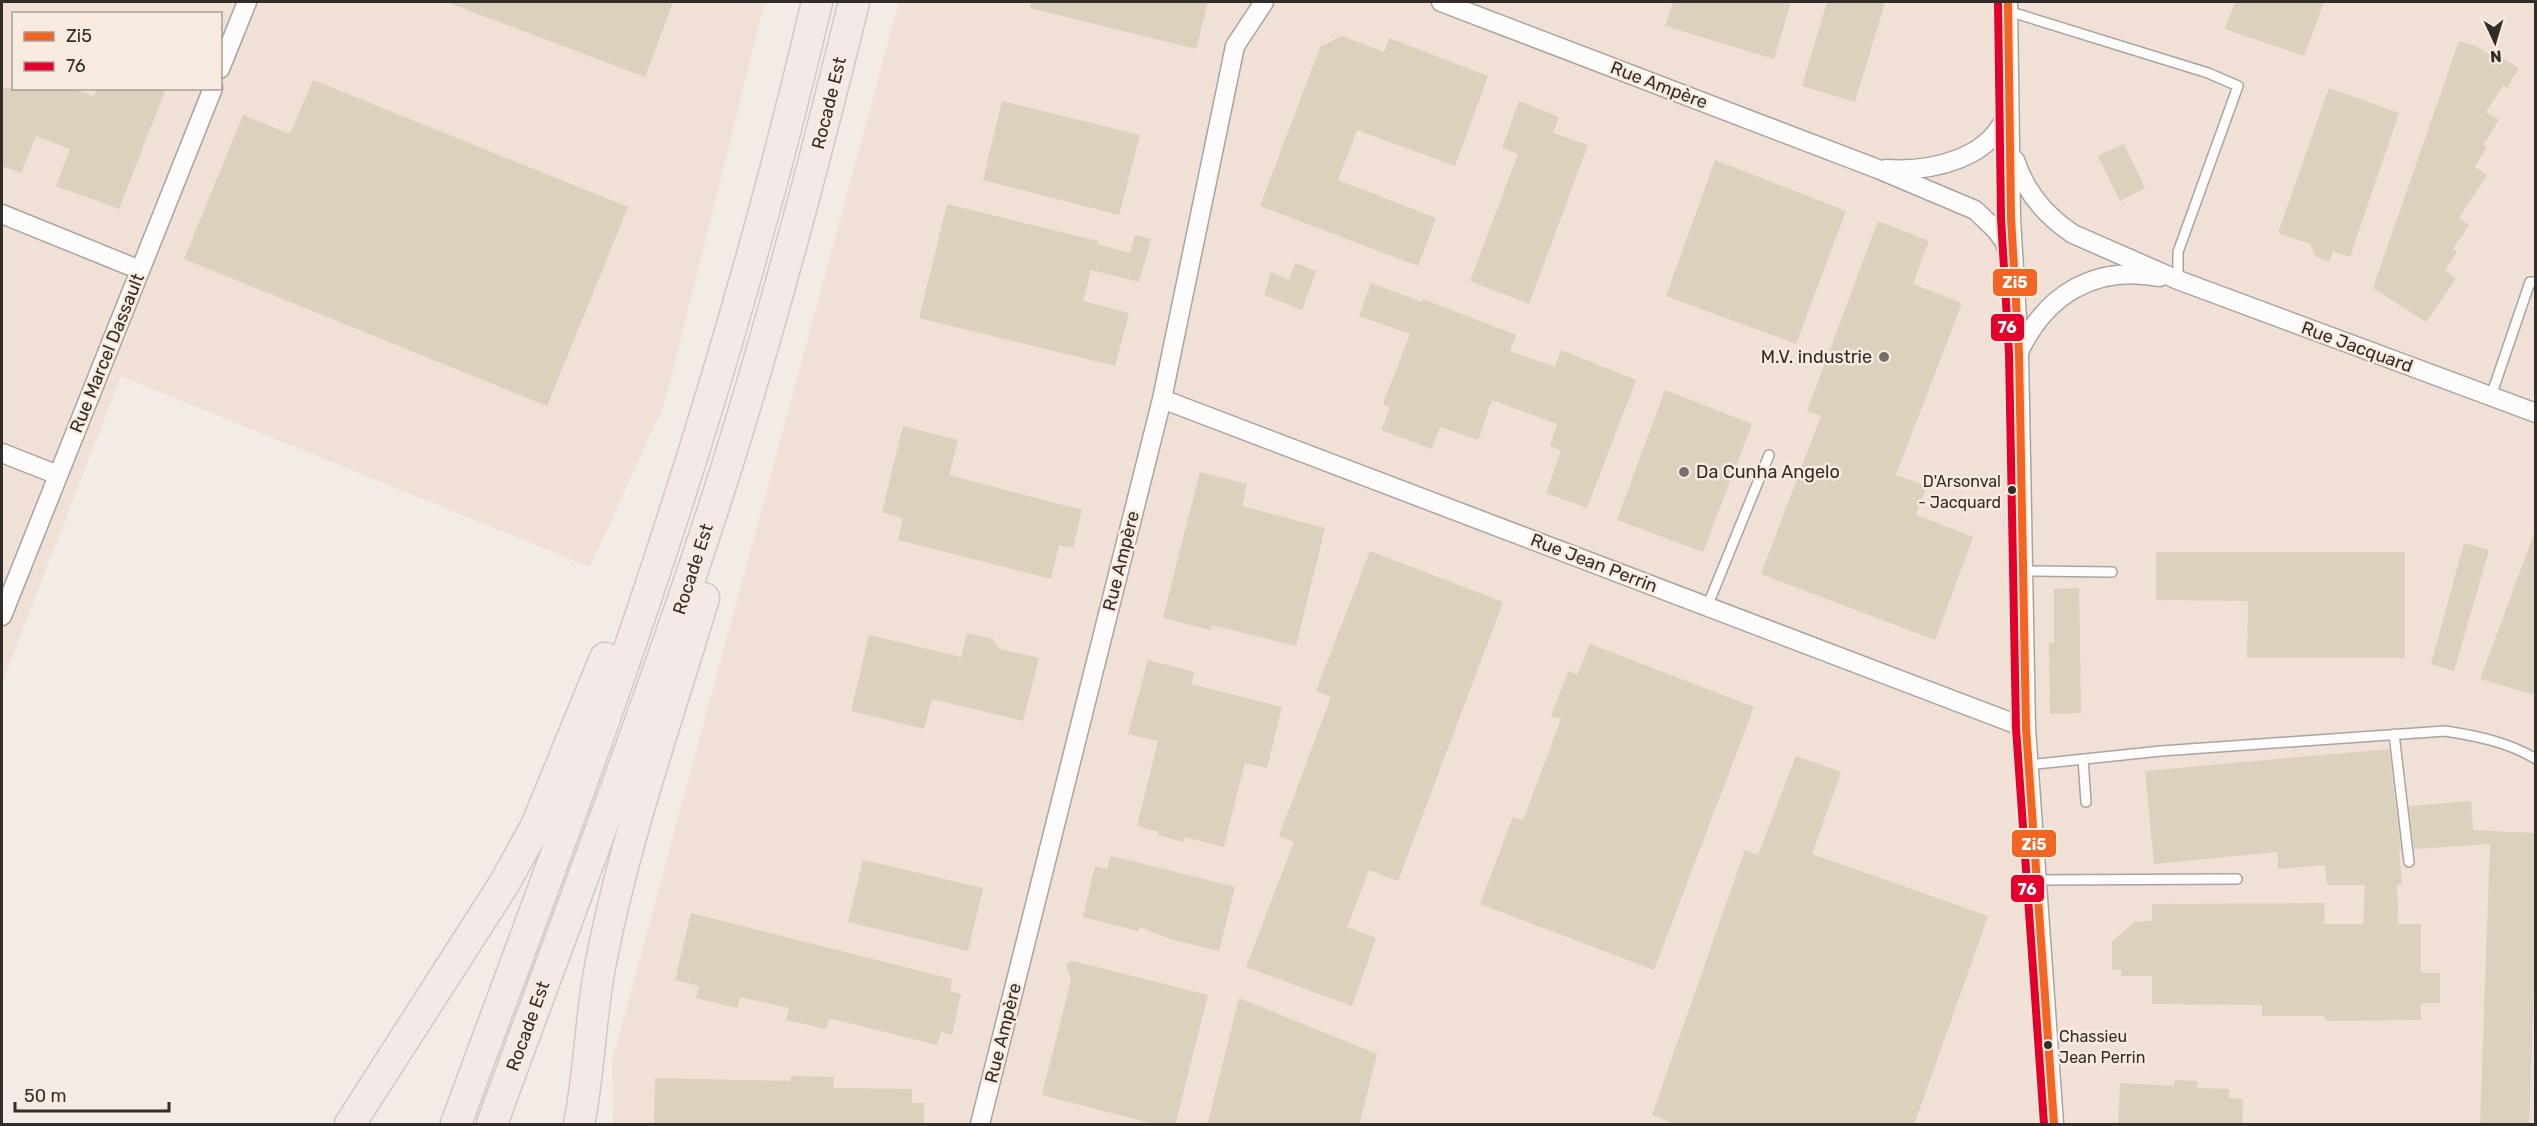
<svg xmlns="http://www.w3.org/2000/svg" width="2537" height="1126" font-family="Rubik,sans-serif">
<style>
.built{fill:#f0e0d5;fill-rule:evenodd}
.building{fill:#dcd1bc}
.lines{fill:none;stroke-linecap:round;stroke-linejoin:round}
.service-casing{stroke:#aaa4a0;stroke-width:12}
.minor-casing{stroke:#aaa4a0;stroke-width:21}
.trunk-casing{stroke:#cecac7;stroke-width:33}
.service{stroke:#fdfcfb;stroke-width:9}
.minor{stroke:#fdfcfb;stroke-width:18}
.trunk{stroke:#f3eae8;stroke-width:30}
.bus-1-casing{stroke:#f9eadf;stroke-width:12}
.bus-2-casing{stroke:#f9eadf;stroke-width:12}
.bus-1{stroke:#f26522;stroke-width:8}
.bus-2{stroke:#e4002b;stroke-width:8}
.poi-dot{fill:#76706b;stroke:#f9eadf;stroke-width:2}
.bus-dot{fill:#332d29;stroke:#f9eadf;stroke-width:2}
.labels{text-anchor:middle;stroke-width:5;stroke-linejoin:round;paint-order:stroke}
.bus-label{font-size:16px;fill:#332d29;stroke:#f9eadf;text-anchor:end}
.street-label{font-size:18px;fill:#332d29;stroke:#f9eadf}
.poi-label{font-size:18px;fill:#332d29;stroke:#f9eadf;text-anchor:end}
.line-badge{stroke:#f9eadf;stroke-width:2}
.badge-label{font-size:16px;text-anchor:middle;font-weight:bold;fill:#fff}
</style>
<rect width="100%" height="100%" fill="#f3ebe5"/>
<path class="built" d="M2,2H765L664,405L590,567L121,376L2,683ZM14,14H220V88H14Z
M899,2H2535V1124H613L612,1062Z"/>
<path class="building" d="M446,2H673L645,77Z
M1031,2H1208L1196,49L1030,8Z
M1673,2H1791L1774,59L1665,26Z
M1827,2H1885L1855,102L1802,86Z
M2235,2H2324L2304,56L2225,29Z
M1342,36L1384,52L1389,38L1488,76L1455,166L1357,130L1338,180L1436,218L1418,266L1260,206L1320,47Z
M2459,41L2476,46L2502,63L2504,59L2519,68L2507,88L2503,85L2486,112L2499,120L2483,145L2487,147L2475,167L2487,175L2459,218L2469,225L2453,249L2457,252L2445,270L2456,279L2426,322L2373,288Z
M313,80L628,207L547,406L184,259L243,115L290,134Z
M2,88H73L94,97L97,88H166L119,209L56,186L70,149L36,136L21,173L2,166Z
M2329,88L2399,113L2350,257L2333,251L2329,262L2315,256L2310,244L2278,233Z
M1002,101L1140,135L1119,215L983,180Z
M1519,101L1559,117L1553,133L1588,145L1529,304L1470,281L1518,154L1502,148Z
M2124,144L2145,188L2120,201L2098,156Z
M1715,160L1846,211L1796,344L1666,296Z
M947,204L1098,241L1097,244L1130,253L1135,235L1151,239L1139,282L1091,270L1083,301L1129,313L1115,366L919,318Z
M1878,221L1929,241L1913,284L1962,303L1896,475L1927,486L1916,515L1973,537L1935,640L1761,574L1821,416L1807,411Z
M1295,263L1316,271L1302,310L1264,295L1271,272L1289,280Z
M1371,283L1422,302L1423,299L1516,335L1510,351L1555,367L1561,350L1636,380L1587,508L1546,493L1561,451L1550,446L1557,424L1492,400L1478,440L1440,427L1432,449L1381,430L1390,408L1383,404L1410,334L1359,316Z
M1665,390L1752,424L1703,552L1617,520Z
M903,426L958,440L949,475L1082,510L1073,548L1059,545L1051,579L898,540L903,518L882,512Z
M1200,472L1247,484L1242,506L1325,528L1296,646L1212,625L1210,630L1163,618Z
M2534,534L2535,535V695L2480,679Z
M2464,543L2489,550L2454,671L2431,664Z
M1370,551L1503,602L1398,881L1369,870L1347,927L1376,938L1352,1006L1246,967L1294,842L1279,836L1331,697L1316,691Z
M2156,552H2405V658H2247L2248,601L2156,600Z
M2079,588L2081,713L2050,714L2049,643H2054V589Z
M967,633L993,639L999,649L1039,658L1023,721L932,699L924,729L851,711L869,635L961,657Z
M1590,644L1754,707L1654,970L1480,904L1513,817L1523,820L1561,719L1551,716L1568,671L1577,675Z
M1148,660L1195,672L1191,684L1282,707L1267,768L1245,763L1224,847L1185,837L1184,842L1158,835L1159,832L1137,826L1158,741L1128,734Z
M2389,749L2401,850H2399L2402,885H2397L2398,924H2421V973H2440V1003H2421V1020L2325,1021V1016H2262V1005L2152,1004V976H2121L2122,970H2112V942L2134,922L2152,921V904L2325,903L2324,924H2363L2365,885H2327L2325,865L2278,869L2277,852L2154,864L2145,771Z
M1796,756L1841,772L1812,854L1988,916L1914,1125H1678L1652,1115L1745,850L1758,855Z
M2471,801L2473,830L2535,833V959L2529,1125H2480L2490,844L2414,849L2409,806Z
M1111,856L1235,887L1219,951L1170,939L1140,927L1138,931L1083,917L1095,866L1107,869Z
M863,860L983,888L968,951L848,922Z
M691,913L952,979L950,991L961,994L952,1035L941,1032L937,1045L829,1018L826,1029L786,1020L789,1008L740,997L737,1008L696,998L699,986L675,980Z
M1073,961L1208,995L1175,1125H1157L1042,1095L1071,980L1066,964Z
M1239,998L1377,1054L1359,1125H1207Z
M791,1076L834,1077L833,1088L912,1089V1103H924V1125H654L655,1078L791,1081Z
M2174,1080L2198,1081L2197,1088L2229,1089V1098L2243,1099L2242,1125H2118L2120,1083L2174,1086Z"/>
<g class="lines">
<defs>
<path id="service" d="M2008,11L2208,73L2238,86L2178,252V280
M2491,396L2530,282H2536
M2023,571L2112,572
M1707,607L1769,455
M2394,734L2409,862
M2083,759L2086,802
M2028,765L2161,751L2445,731C2477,736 2508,742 2536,759
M2036,880L2237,879"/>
<path id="minor" d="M1441,2L1878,169L1975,210L1996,230L2004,241L2010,258
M2008,2L2011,218L2019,353L2026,728L2054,1124
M220,69L247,2
M2015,160C2025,191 2046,216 2073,234L2178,280L2536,413
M1886,169C1931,172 1993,159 2008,110
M2,214L140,270
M2019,352C2046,294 2095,265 2159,277
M1162,399L2026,728
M2,453L58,475
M2,616L213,88
M980,1124L1162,399L1235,46L1264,2"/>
<path id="trunk" d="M350,1124L504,884L536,826L605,658
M456,1124C506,987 559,850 607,712C689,480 761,242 817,2
M492,1124C569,913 651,702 720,488C771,328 814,165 854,2
M579,1124C590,1071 590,1015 601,962C625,838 668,718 704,598"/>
</defs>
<use href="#service" class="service-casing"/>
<use href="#minor" class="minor-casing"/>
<use href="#trunk" class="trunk-casing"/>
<use href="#service" class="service"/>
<use href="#minor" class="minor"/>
<use href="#trunk" class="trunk"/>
<defs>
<path id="bus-1" d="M2008,2L2011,218L2019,353L2026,728L2054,1124"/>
<path id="bus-2" d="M1998,2L2001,218L2009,353L2016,728L2044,1124"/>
</defs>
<use href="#bus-1" class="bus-1-casing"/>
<use href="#bus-2" class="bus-2-casing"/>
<use href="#bus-1" class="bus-1"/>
<use href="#bus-2" class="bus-2"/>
</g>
<g class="poi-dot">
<circle cx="1884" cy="357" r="6"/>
<circle cx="1684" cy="472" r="6"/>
</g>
<g class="bus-dot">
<circle cx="2012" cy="490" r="5"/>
<circle cx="2048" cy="1045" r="5"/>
</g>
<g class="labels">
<g class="bus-label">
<text x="2001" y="487">D'Arsonval<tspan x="2001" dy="21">- Jacquard</tspan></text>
<text x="2059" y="1042" text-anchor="start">Chassieu<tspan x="2059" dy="21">Jean Perrin</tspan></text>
</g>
<g class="street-label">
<text transform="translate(1659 85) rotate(21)" y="6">Rue Ampère</text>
<text transform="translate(829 103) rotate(-76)" y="6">Rocade Est</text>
<text transform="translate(2357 347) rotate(20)" y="6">Rue Jacquard</text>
<text transform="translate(107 353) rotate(-68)" y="6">Rue Marcel Dassault</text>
<text transform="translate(1121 561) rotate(-76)" y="6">Rue Ampère</text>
<text transform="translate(1594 563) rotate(21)" y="6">Rue Jean Perrin</text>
<text transform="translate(693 569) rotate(-72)" y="6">Rocade Est</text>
<text transform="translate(528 1026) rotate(-70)" y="6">Rocade Est</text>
<text transform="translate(1003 1033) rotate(-76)" y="6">Rue Ampère</text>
</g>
<g class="poi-label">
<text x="1872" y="363">M.V. industrie</text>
<text x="1696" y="478" text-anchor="start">Da Cunha Angelo</text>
</g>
</g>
<g class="line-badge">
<rect x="1992" y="268" width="46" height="29" rx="6" fill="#f26522"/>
<rect x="1990" y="313" width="35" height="29" rx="6" fill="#e4002b"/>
<rect x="2011" y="829" width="46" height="29" rx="6" fill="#f26522"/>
<rect x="2010" y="874" width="35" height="29" rx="6" fill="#e4002b"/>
</g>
<g class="badge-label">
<text x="2015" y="288">Zi5</text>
<text x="2007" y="333">76</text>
<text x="2034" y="850">Zi5</text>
<text x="2027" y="895">76</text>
</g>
<rect width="2537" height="1126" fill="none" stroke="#332d29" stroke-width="6"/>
<rect x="12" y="12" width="210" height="78" fill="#f9eadf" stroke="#aa9e96" stroke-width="1.5"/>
<rect x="24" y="32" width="30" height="9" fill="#f26522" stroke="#aa9e96" stroke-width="1.5"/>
<text x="66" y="42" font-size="18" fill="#332d29">Zi5</text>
<rect x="24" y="62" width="30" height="9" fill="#e4002b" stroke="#aa9e96" stroke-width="1.5"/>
<text x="66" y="72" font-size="18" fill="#332d29">76</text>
<g transform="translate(2495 42) rotate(176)" stroke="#f9eadf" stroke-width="4.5" paint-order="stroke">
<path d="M0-4.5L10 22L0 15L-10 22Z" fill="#332d29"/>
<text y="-9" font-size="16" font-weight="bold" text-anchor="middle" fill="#332d29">N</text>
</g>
<path d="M15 1102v9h154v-9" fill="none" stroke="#332d29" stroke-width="3"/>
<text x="24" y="1102" font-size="18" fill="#332d29" stroke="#f9eadf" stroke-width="4.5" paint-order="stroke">50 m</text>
</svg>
